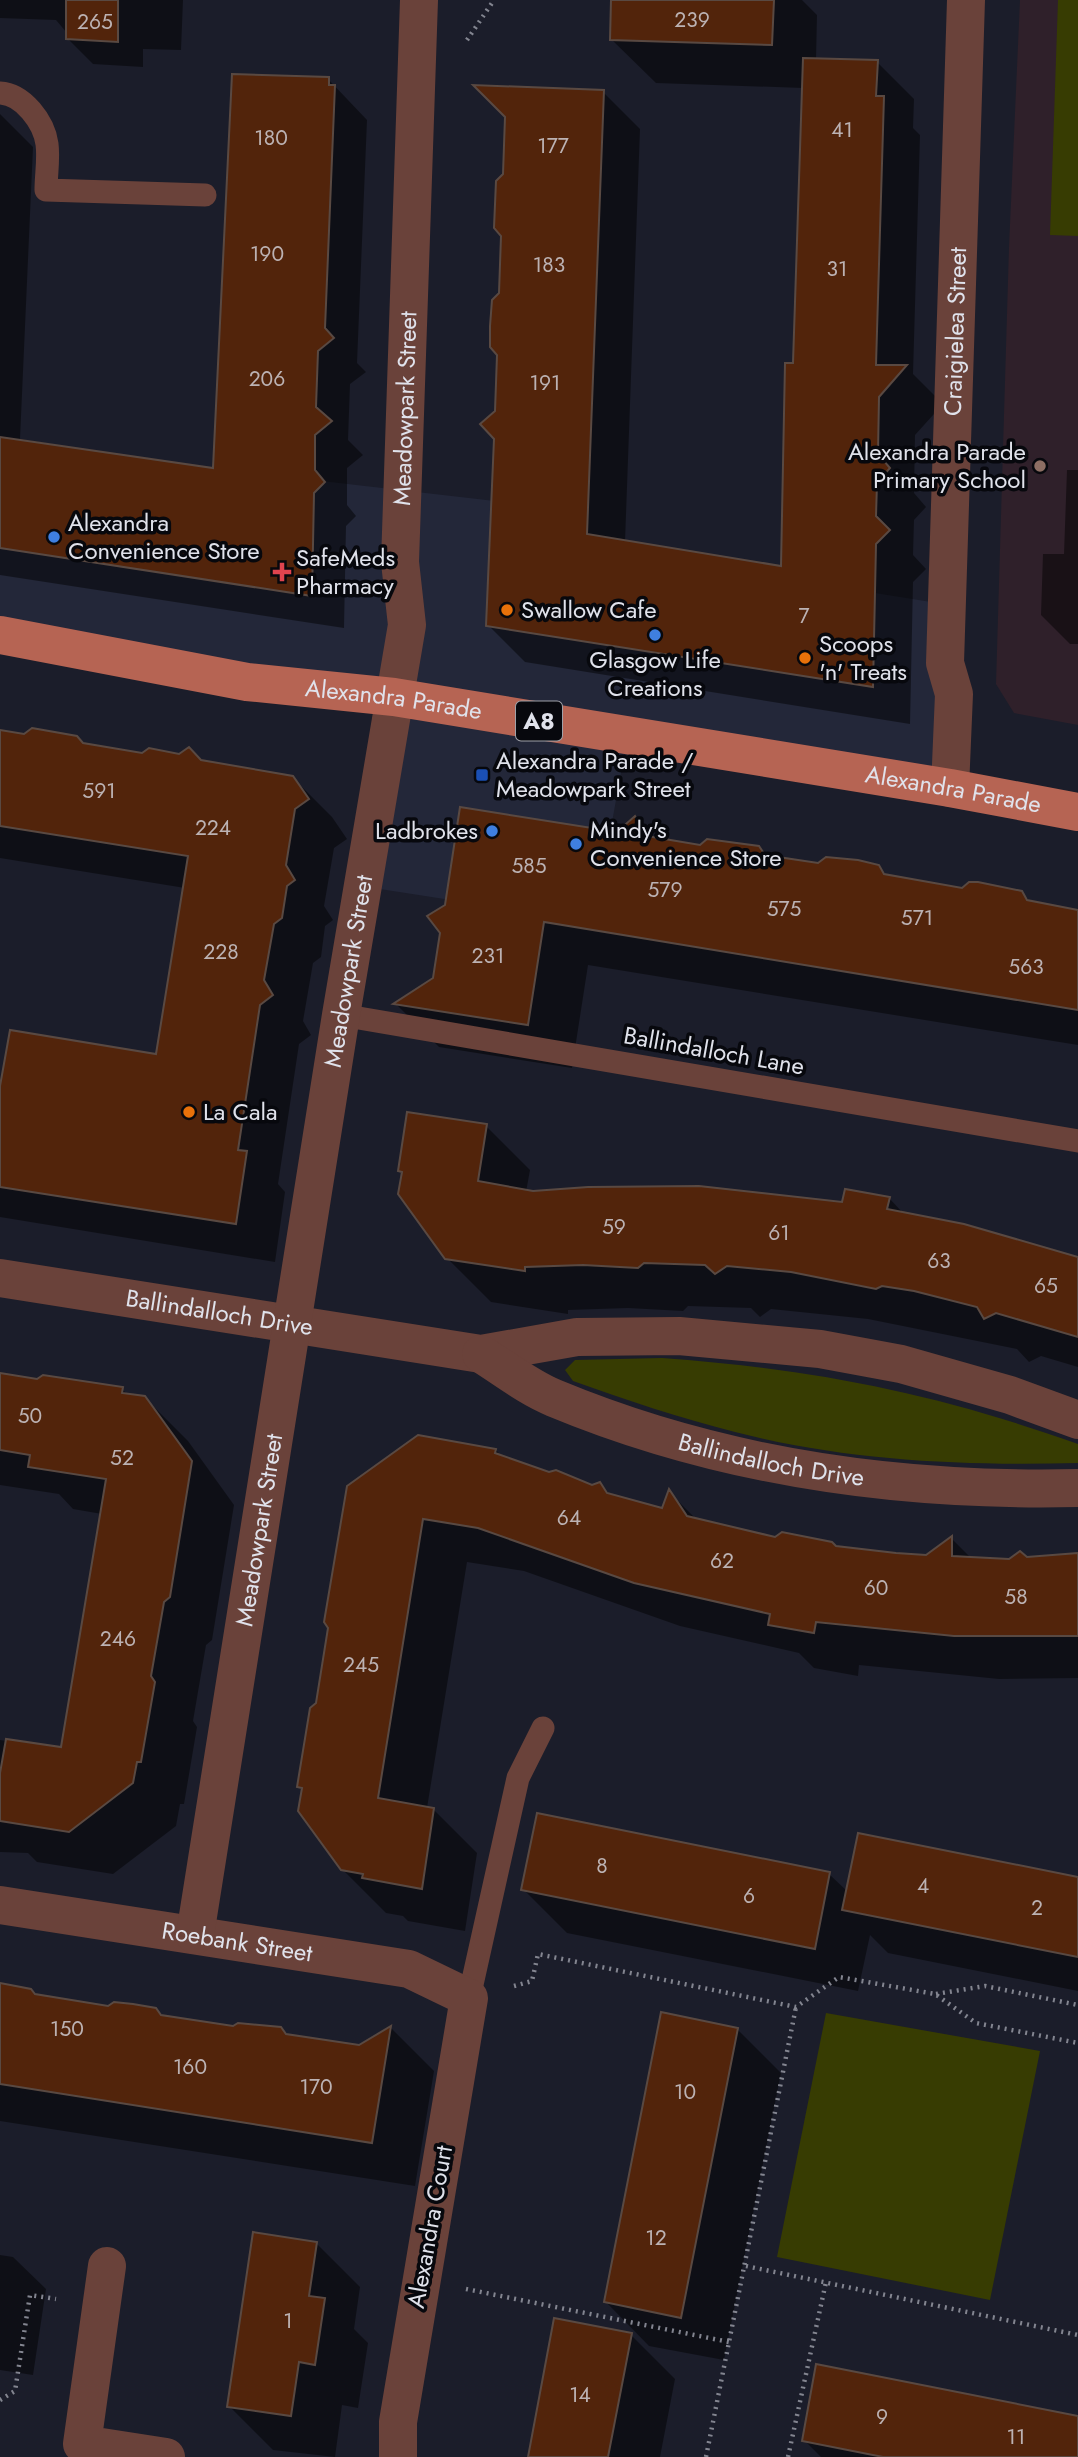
<svg xmlns="http://www.w3.org/2000/svg" width="1078" height="2457" font-family="Jost,sans-serif">
<style>
.built{fill:#232739}
.education{fill:#2f202a}
.green{fill:#373c02}
.shadow{fill:#0007}
.building{fill:#52240b;stroke:#594942;stroke-width:2}
.lines{fill:none;stroke-linecap:round;stroke-linejoin:round}
.path{stroke:#838590;stroke-width:4.5;stroke-dasharray:2 5;stroke-linecap:butt}
.service{stroke:#6a423a;stroke-width:23}
.minor{stroke:#6a423a;stroke-width:38}
.primary{stroke:#b66453;stroke-width:38}
.education-dot{fill:#8d6e63;stroke:#07080d;stroke-width:2.5}
.shop-dot{fill:#3f7fe0;stroke:#07080d;stroke-width:2.5}
.health-dot{fill:#e0444e;stroke:#07080d;stroke-width:2.5}
.food-dot{fill:#e8710a;stroke:#07080d;stroke-width:2.5}
.transit-dot{fill:#1a4fb4;stroke:#07080d;stroke-width:2.5}
.labels{text-anchor:middle;stroke-width:7;stroke-linejoin:round;paint-order:stroke}
.number-label{font-size:21px;fill:#bcb2b3}
.shield{fill:#07080d;stroke:#9fa1a8;stroke-width:2}
.shield-label{font-size:23px;font-weight:bold;fill:#e0e2eb}
.street-label{font-size:24px;fill:#e0e2eb;stroke:#07080d}
.poi-label{font-size:24px;fill:#e0e2eb;stroke:#07080d;text-anchor:start}
</style>
<rect width="100%" height="100%" fill="#1b1d2a"/>
<path class="built" d="M261,474L537,506V571L825,585L956,606L957,791L627,739L602,878L496,907L367,887L396,699L0,633V482Z"/>
<path class="education" d="M1020,0H1078V725L1014,713L996,684L1009,247Z"/>
<path class="green" d="M1058,0H1078V236L1050,235Z
M662,1358C813,1369 935,1393 1078,1444V1463C963,1466 847,1461 735,1432C680,1418 626,1400 573,1381L565,1370L575,1360Z
M826,2013L1040,2051L990,2300L777,2257Z"/>
<path class="shadow" d="M0,0H183L181,50L143,49V67L93,64L67,38V33L56,20L0,18Z
M613,0H802L817,15L816,60L877,62L914,99L913,128L920,135L913,374L943,404L915,435L914,493L926,507L914,520L913,555L926,569L913,582L910,724L525,662L488,625L503,236L603,92L640,129L625,542L783,568L795,365L803,88L656,83L612,40Z
M328,79L367,120L357,363L366,372L350,384L348,440L363,455L347,468V505L356,516L346,526L344,628L0,575V114L33,147L20,439L215,470Z
M1067,470H1078V644H1070L1041,615L1043,554H1064Z
M0,731L292,777L332,817L347,839L334,848L324,906L333,920L325,926L321,957L313,963L303,1021L311,1035L299,1044L278,1184L285,1192L275,1262L0,1217V1096L157,1056L185,888L0,858Z
M635,819L656,839L700,847H759L768,857L819,865L878,867L887,877L963,890L1021,892L1032,903L1078,911V1045L588,965L572,1068L439,1047L396,1004L435,979Z
M486,1126L530,1170L526,1192L844,1204L889,1198L904,1214L1078,1259V1367L1041,1356L1029,1362L1017,1349L868,1319L771,1309L760,1317L751,1308L688,1306L683,1311L628,1308L568,1310V1314L491,1302L447,1258L400,1170Z
M0,1374L122,1389L128,1395L144,1397L188,1441L234,1505L212,1640L206,1645L193,1721L197,1727L184,1804H180L176,1826L113,1874L37,1862L28,1853L0,1852V1740L63,1749L102,1514L73,1509L59,1494L0,1485Z
M496,1450L503,1458L592,1487L599,1484L611,1496L663,1511L669,1492L697,1520L776,1538L926,1557L952,1539L972,1559L1078,1560V1678L999,1679L859,1665L858,1676L814,1668L799,1653L680,1626L524,1571L467,1562L427,1808L433,1809L477,1853L465,1931L408,1921L403,1916L386,1913L342,1869L299,1786L318,1704L349,1487Z
M829,1874L848,1892L1078,1879V1991L888,1953L870,1935L858,1991L567,1933L523,1889Z
M0,1985L36,1996L359,2047L391,2028L434,2071L415,2186L0,2121Z
M737,2029L781,2073L724,2360L649,2346L606,2302Z
M316,2243L360,2287L354,2329L368,2343L358,2408L342,2405L335,2457L273,2450L229,2406Z
M0,2255L13,2257L46,2289L33,2375L0,2370Z
M631,2335L675,2379L660,2457H530Z
M1078,2418V2457H821L804,2440Z"/>
<path class="building" d="M66,0H118V42L66,39Z
M611,0H774L772,45L610,40Z
M803,58L878,60L876,96H884L876,365H907L879,397L878,454L890,468L877,483L876,516L890,530L876,544L873,687L486,626L494,439L480,424L495,411L497,355L490,347V326L492,300L499,293L501,236L494,228L496,181L503,174L505,117L473,85L604,90L587,534L781,566L785,363H793Z
M232,74L329,77V85H335L325,328L334,338L318,351L316,407L332,421L315,435V470L325,482L314,493L312,596L0,548V437L213,468Z
M32,728L77,736L83,743L142,753L149,748L179,754L189,747L201,760L293,776L309,799L295,809L286,865L295,880L287,886L282,918L274,924L264,980L273,995L260,1005L238,1150L247,1151L236,1224L0,1187V1086L10,1030L156,1054L188,856L0,826V730L24,734Z
M460,807L617,832L635,816L647,836L700,845L707,839L759,846L765,855L818,863L826,857L858,860L879,865L884,874L962,888L969,882H978L1022,891L1027,900L1078,910V1010L544,922L528,1025L393,1004L433,978L440,933L427,916L445,905Z
M407,1112L487,1124L478,1181L533,1191L588,1187L699,1186L842,1202L845,1189L890,1197L887,1209L964,1224L1078,1257V1337L996,1313L984,1319L977,1307L914,1291L882,1286L876,1289L791,1272L727,1266L715,1274L705,1265L644,1263L638,1268L583,1265L525,1267V1271L445,1259L398,1194L402,1172L398,1171Z
M0,1373L37,1379L43,1375L123,1387L122,1393L145,1396L192,1461L170,1597L164,1602L151,1676L155,1682L141,1762H137L133,1783L69,1832L0,1821V1773L6,1739L61,1747L106,1479L28,1467L30,1455L0,1450Z
M418,1435L496,1449L495,1453L549,1472L556,1470L592,1485L600,1482L607,1493L662,1508L669,1489L687,1516L775,1537L782,1532L832,1542L836,1546L896,1553L926,1555L952,1536V1556L1009,1559L1020,1551L1027,1557L1078,1553V1636H954L816,1622L814,1633L768,1625L770,1614L634,1583L478,1528L423,1519L378,1798L434,1808L422,1889L362,1878L363,1874L341,1870L298,1811L302,1788L297,1787L310,1708L316,1703L328,1628L324,1622L347,1486Z
M537,1813L830,1872L815,1949L521,1890Z
M858,1833L1078,1877V1957L842,1910Z
M0,1983L31,1989L35,1994L108,2006L114,2002L133,2004L156,2008L161,2015L233,2026L238,2023L281,2027L286,2034L359,2045L391,2026L372,2143L0,2084Z
M661,2012L738,2028L681,2318L604,2302Z
M253,2232L317,2242L309,2296L325,2298L315,2365L299,2362L291,2416L227,2407Z
M554,2318L632,2333L608,2457H528Z
M816,2364L1078,2416V2457H883L802,2441Z"/>
<g class="lines">
<path class="path" d="M467,40L494,0
M514,1986L532,1981L538,1954L796,2007L839,1977L935,1994L976,2023L1078,2043
M936,1994L985,1986L1078,2005
M746,2266L1078,2335
M466,2289L729,2342
M0,2400L15,2391L30,2295L56,2299
M706,2457L796,2007
M788,2457L826,2282"/>
<path class="service" d="M0,93C23,94 44,122 47,144C49,159 46,175 46,190L205,195
M341,1015L1078,1141
M469,1998L518,1778L543,1728"/>
<g class="minor">
<path id="s1" d="M950,788L954,694L945,663L966,0"/>
<path id="s2" d="M0,1278L481,1354L577,1337L679,1336L820,1349L901,1364L1010,1395L1078,1420"/>
<path id="s3" d="M481,1354C505,1369 529,1388 554,1398C720,1467 900,1492 1078,1488"/>
<path id="s4" d="M0,1905L409,1969L469,1998L398,2422V2457"/>
<path id="s5" d="M195,1935L341,1015L407,625L400,562L419,0"/>
<path d="M107,2266L82,2444L166,2457"/>
</g>
<path class="primary" id="s6" d="M0,635L247,682L394,697L950,788L1078,812"/>
</g>
<circle class="education-dot" cx="1040" cy="466" r="7"/>
<g class="shop-dot">
<circle cx="54" cy="537" r="7"/>
<circle cx="655" cy="635" r="7"/>
<circle cx="492" cy="831" r="7"/>
<circle cx="576" cy="844" r="7"/>
</g>
<path class="health-dot" d="M278.5 561.5h7v7h7v7h-7v7h-7v-7h-7v-7h7z"/>
<g class="food-dot">
<circle cx="507" cy="610" r="7"/>
<circle cx="805" cy="658" r="7"/>
<circle cx="189" cy="1112" r="7"/>
</g>
<rect class="transit-dot" x="475" y="768" width="14" height="14" rx="3.5"/>
<g class="labels">
<g class="number-label">
<text x="692" y="27">239</text>
<text x="95" y="29">265</text>
<text x="842" y="137">41</text>
<text x="271" y="145">180</text>
<text x="553" y="153">177</text>
<text x="267" y="261">190</text>
<text x="549" y="272">183</text>
<text x="837" y="276">31</text>
<text x="267" y="386">206</text>
<text x="545" y="390">191</text>
<text x="804" y="623">7</text>
<text x="99" y="798">591</text>
<text x="213" y="835">224</text>
<text x="529" y="873">585</text>
<text x="665" y="897">579</text>
<text x="784" y="916">575</text>
<text x="917" y="925">571</text>
<text x="221" y="959">228</text>
<text x="488" y="963">231</text>
<text x="1026" y="974">563</text>
<text x="614" y="1234">59</text>
<text x="779" y="1240">61</text>
<text x="939" y="1268">63</text>
<text x="1046" y="1293">65</text>
<text x="30" y="1423">50</text>
<text x="122" y="1465">52</text>
<text x="569" y="1525">64</text>
<text x="722" y="1568">62</text>
<text x="876" y="1595">60</text>
<text x="1016" y="1604">58</text>
<text x="118" y="1646">246</text>
<text x="361" y="1672">245</text>
<text x="602" y="1873">8</text>
<text x="923" y="1893">4</text>
<text x="749" y="1903">6</text>
<text x="1037" y="1915">2</text>
<text x="67" y="2036">150</text>
<text x="190" y="2074">160</text>
<text x="316" y="2094">170</text>
<text x="685" y="2099">10</text>
<text x="656" y="2245">12</text>
<text x="288" y="2328">1</text>
<text x="580" y="2402">14</text>
<text x="882" y="2424">9</text>
<text x="1016" y="2444">11</text>
</g>
<rect class="shield" x="516" y="701.5" width="46" height="39" rx="5"/>
<g class="shield-label">
<text x="539" y="729">A8</text>
</g>
<g class="street-label">
<text dy="8" stroke="none"><textPath href="#s1" startOffset="458">Craigielea Street</textPath></text>
<text dy="8" stroke="none"><textPath href="#s5" startOffset="1544">Meadowpark Street</textPath></text>
<text dy="8" stroke="none"><textPath href="#s6" startOffset="399">Alexandra Parade</textPath></text>
<text dy="8" stroke="none"><textPath href="#s6" startOffset="966">Alexandra Parade</textPath></text>
<text dy="8" stroke="none"><textPath href="#s5" startOffset="976">Meadowpark Street</textPath></text>
<text transform="translate(714 1051) rotate(10)" y="8">Ballindalloch Lane</text>
<text dy="8" stroke="none"><textPath href="#s2" startOffset="222">Ballindalloch Drive</textPath></text>
<text dy="8" stroke="none"><textPath href="#s3" startOffset="312">Ballindalloch Drive</textPath></text>
<text dy="8" stroke="none"><textPath href="#s5" startOffset="410">Meadowpark Street</textPath></text>
<text dy="8" stroke="none"><textPath href="#s4" startOffset="240">Roebank Street</textPath></text>
<text transform="translate(430 2227) rotate(-80)" y="8">Alexandra Court</text>
</g>
<g class="poi-label">
<text x="1026" y="460" text-anchor="end">Alexandra Parade<tspan x="1026" dy="28">Primary School</tspan></text>
<text x="68" y="531">Alexandra<tspan x="68" dy="28">Convenience Store</tspan></text>
<text x="296" y="566">SafeMeds<tspan x="296" dy="28">Pharmacy</tspan></text>
<text x="521" y="618">Swallow Cafe</text>
<text x="819" y="652">Scoops<tspan x="819" dy="28">'n' Treats</tspan></text>
<text x="655" y="668" text-anchor="middle">Glasgow Life<tspan x="655" dy="28">Creations</tspan></text>
<text x="496" y="769">Alexandra Parade /<tspan x="496" dy="28">Meadowpark Street</tspan></text>
<text x="590" y="838">Mindy's<tspan x="590" dy="28">Convenience Store</tspan></text>
<text x="478" y="839" text-anchor="end">Ladbrokes</text>
<text x="203" y="1120">La Cala</text>
</g>
</g>
</svg>
